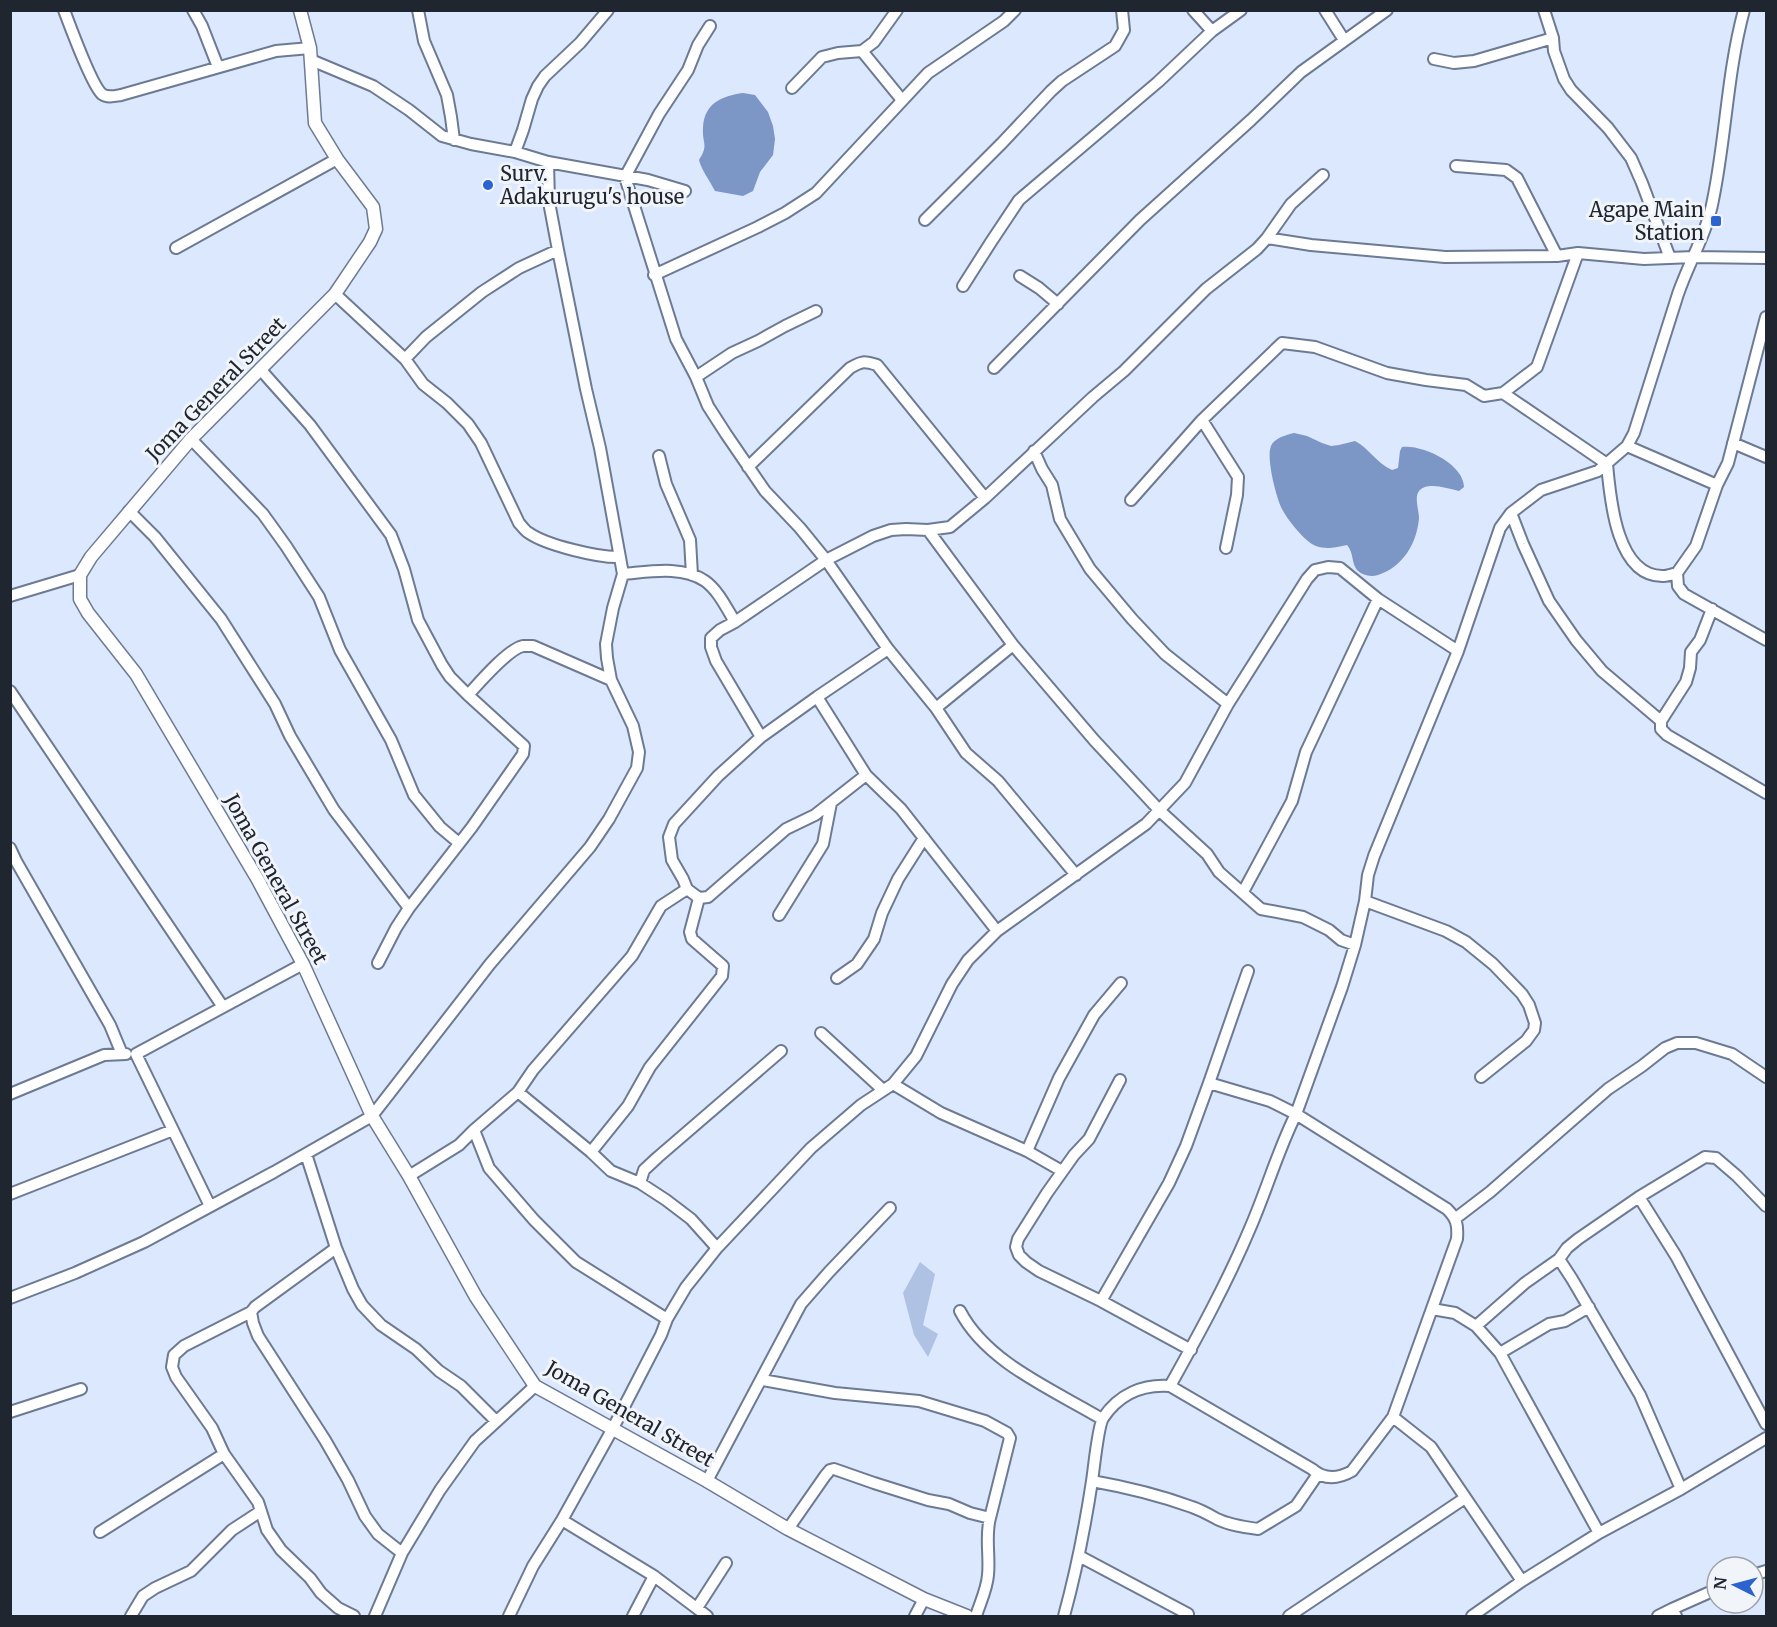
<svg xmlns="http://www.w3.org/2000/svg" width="1777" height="1627" font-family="Merriweather,serif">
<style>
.green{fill:#b0c2e3}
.water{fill:#7c96c5}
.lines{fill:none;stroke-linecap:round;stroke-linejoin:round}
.minor-casing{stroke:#6c7a93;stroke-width:14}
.tertiary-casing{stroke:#6c7a93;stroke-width:15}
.minor{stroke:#fff;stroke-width:10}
.tertiary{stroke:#fff;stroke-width:12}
.poi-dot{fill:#2b63d0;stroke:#f1f5fa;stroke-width:2}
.labels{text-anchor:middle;stroke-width:6;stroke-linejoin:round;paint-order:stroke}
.poi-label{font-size:20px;fill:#202630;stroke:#f1f5fa;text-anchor:start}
.street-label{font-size:20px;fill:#202630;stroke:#f1f5fa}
</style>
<rect width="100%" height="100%" fill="#dbe8fe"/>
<path class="green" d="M920,1262L935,1274L923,1325L938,1334L928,1357L914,1335L903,1293Z"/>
<path class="water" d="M743,93L755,95L768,112L773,126L775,139L773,155L760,172L753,191L743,196L715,191C710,181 701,169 699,160C709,144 702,144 703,128C704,103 722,96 743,93Z
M1294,433L1307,436L1322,443L1331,446L1339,445L1355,441C1369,448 1376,463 1392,470L1398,468L1400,451L1402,447C1422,444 1464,464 1464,487L1459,491C1448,489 1428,481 1419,491C1414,497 1419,511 1419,518C1417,543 1403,567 1378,575C1371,577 1363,576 1357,570C1351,562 1354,553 1347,545C1337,547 1327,550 1316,546C1305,542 1287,519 1282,509C1276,497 1266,458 1271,446C1274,438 1286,435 1294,433Z"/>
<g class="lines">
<defs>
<path id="minor" d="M64,10C70,26 92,86 102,94C107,98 115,96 121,95L276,51L310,48
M193,10L202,26L218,67
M418,10L424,41L447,95L451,117L454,140
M1193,10L1212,31
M1325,10L1344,40
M1544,10L1553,38L1554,51L1564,79L1571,90L1608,128L1631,158L1642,183L1670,258
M710,26L698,45L688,70L659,114L625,177L676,339L696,377L708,406L726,434L765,491L800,528L826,560L888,649L936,708L966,753L998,781L1076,875
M862,51L902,100
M1434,59L1454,63L1474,61L1553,38
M792,88L822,57L838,53L862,51L874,42L897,10
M515,152L523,130L532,99L538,86L545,76L580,43L608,10
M548,162L648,180L685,191
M1456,166L1506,170L1517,178L1557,256
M925,220L1002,143L1051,91L1062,81L1115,46L1124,30L1122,10
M1267,238L1291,204L1323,175
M176,248L337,159
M654,275L758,227L785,213L816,193L928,73L1004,21L1015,10
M1020,276L1039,288L1058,304
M963,286L991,242L1019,200L1158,82L1212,31L1241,10
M335,294L405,359L423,384L447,403L468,424L481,443L519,523C522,526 525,531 529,533C546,545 599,558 620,557
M405,359L426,337L482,292L519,268L558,250
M994,368L1140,220L1251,120L1301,72L1387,10
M260,369L310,425L391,535L404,569L418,620L442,665L450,677L468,695L524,746L523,754L472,827L409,908L396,928L378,963
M696,377L732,353L758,341L785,326L816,311
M1503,393L1537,367L1578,253
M1202,420L1238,477L1237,495L1226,548
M191,439L263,514L286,546L319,597L340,650L391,740L414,795L440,827L459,843
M1733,443L1766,457
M1627,446L1717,485
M1034,451L1042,469L1052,485L1060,519L1090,569L1132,619L1165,654L1228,704
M659,456L666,484L690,540L692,575
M748,467L850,368C862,361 864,361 877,365L985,498
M1131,500L1202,420L1282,343L1315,347L1387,373L1426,380L1466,385L1484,396L1503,393L1607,464C1610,497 1616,578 1664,576C1668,576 1673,574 1677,573L1696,546L1717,485L1728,463L1766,317
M129,511L155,537L221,619L275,704L290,736L334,810L409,908
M1511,513L1523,544L1549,601L1576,640L1602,671L1661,721
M928,530L1013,645L1094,740L1160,811L1207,854L1219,872L1261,909L1303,917L1329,930L1341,940L1355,945L1342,987L1296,1114C1278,1150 1267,1189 1251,1226C1228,1281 1199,1334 1170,1386C1143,1384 1119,1394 1103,1418C1098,1426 1094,1468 1092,1481C1085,1527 1076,1572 1064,1616
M1677,573L1678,586L1684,594L1766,640
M623,574C648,572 682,565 705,581C718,590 727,609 735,622
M10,596L80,575
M1712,609L1700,640L1691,652L1690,668L1686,682L1661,721V729L1667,735L1766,793
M10,691L223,1007
M468,695C479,683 508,649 523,646C525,646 532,646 533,646L611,680
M817,697L866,775L901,809L997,931
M936,708L1013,645
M761,737L716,661L711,647V638L720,630L735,622L826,560L873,536L891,530L906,529L928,530L950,527L985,498L1093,397L1124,371L1206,289L1257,249L1267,238L1311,245L1445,257L1557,256L1578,253L1644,259L1694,257L1766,258
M10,848L16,861L110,1025L122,1054
M687,889L683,879L672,860L669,837L674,824L718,776L761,737L817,697L888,649
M1243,892L1292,801L1306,752L1378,599
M1365,901L1446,931L1466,942L1493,964L1522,994L1529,1005L1535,1023L1534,1030L1526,1041L1481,1077
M779,915L823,844L831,803
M1355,945L1365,901L1368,875L1374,856L1458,651L1500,528L1511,513L1541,490L1598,471L1627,446L1634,433C1649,387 1663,340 1678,294C1689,262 1707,233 1713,200C1726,137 1727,73 1744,10
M837,978L857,964L874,939L882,913L898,879L924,838
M821,1033L883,1090
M1120,1080L1089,1139L1074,1155L1047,1193L1018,1239L1016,1247L1019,1255L1026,1262L1039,1271L1101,1301L1191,1350
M893,1084L941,1113L1027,1151L1062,1171
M518,1092L591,1152L611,1171L640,1183L666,1200L691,1219L717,1248
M10,1094L104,1055L126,1054
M474,1130L489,1168L534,1220L576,1262L667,1319
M1027,1151L1059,1078L1094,1015L1121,983
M591,1152L628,1106L650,1067L722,976L723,966L692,939L690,932L699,898
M306,1154L336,1248L353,1289L362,1305L381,1325L416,1349L439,1371L461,1386L496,1421
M409,1176L459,1145L474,1130L518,1092L533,1070L632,956L661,906L687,889L699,898L708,897L786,829L815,815L866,775
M640,1183L644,1170L658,1157L781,1051
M10,1194L173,1130
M1639,1197L1676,1256L1766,1424
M210,1206L136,1054L303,964
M1456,1218L1490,1192L1608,1089L1642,1066L1665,1048L1677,1043H1696L1732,1054L1766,1077
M336,1248L255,1307L251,1312L253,1323L258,1336L325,1440L348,1480L365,1516L378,1534L402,1553
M1559,1259L1525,1283L1476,1326L1500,1353L1599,1533
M10,1298L75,1273L144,1242L274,1172L372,1116L490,964L590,847L609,819L637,768L639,752L633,726L611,680L607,658L606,644L613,608L623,574L600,448L586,389L558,250L549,202L548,162L515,152L471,144L442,136L409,110L373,86L311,60
M1101,1301L1169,1183L1186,1146L1209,1083L1248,971
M1432,1309L1455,1313L1476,1326
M960,1311C987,1363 1054,1390 1102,1419
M251,1312L184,1346L174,1355L172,1367L176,1377L212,1428L224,1454L258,1502L267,1530L281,1550L310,1578L321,1593L338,1608L354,1616
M1500,1353L1549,1324L1565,1321L1589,1307
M762,1380L835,1393L919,1401L985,1421L1007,1433L1010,1438L990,1518
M1170,1386L1312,1469C1324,1480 1338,1479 1352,1471L1393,1417L1457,1239C1458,1225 1457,1219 1447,1209L1296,1114L1270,1101L1209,1083
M10,1412L81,1389
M1393,1417L1431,1447L1522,1581
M707,1481L801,1304L829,1272L890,1208
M1092,1481C1126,1487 1159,1495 1192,1507C1201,1510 1208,1514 1217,1519C1229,1525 1244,1527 1258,1529L1296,1506L1318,1474
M1681,1489L1640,1395L1572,1279L1559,1259L1567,1248L1578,1239L1639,1197L1705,1157L1716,1158L1737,1176L1766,1206
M562,1520L654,1576L707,1616
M788,1529L825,1476L830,1470L834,1469L874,1483L928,1500L949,1504L970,1513L990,1518C985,1536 990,1556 988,1575C987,1589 980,1603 976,1616
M100,1532L224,1454
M1079,1556L1188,1614
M1753,1575L1766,1571
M697,1608L726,1563
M131,1616L143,1596L155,1588L191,1571L232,1530L261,1511
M375,1616L402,1553L440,1490L475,1441L535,1386
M509,1616L533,1566L562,1520L612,1430L661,1335L667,1319L686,1287L717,1248L811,1148L861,1105L893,1084L916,1056L952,984L968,960L997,931L1146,824L1185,783L1228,704L1307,579L1315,570L1328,567L1340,568L1378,599L1458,651
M633,1616L654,1576
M915,1616L924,1599
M1289,1616L1465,1498
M1472,1616L1522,1581L1599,1533L1681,1489L1766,1438
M1658,1616L1672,1609
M1676,1616L1672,1609L1717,1589"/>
<path id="tertiary" d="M300,10L310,48L315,123L337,159L373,207L376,229L370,242L335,294L191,439L91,557L80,575V599L88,613L136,674L258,880L303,964L372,1116L409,1176L476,1297L535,1386L707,1481L788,1529L924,1599L967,1616"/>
</defs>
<use href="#minor" class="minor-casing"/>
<use href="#tertiary" class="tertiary-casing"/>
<use href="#minor" class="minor"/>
<use href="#tertiary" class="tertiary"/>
</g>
<g class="poi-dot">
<circle cx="488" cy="185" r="6"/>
<rect x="1710" y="215" width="12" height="12" rx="3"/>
</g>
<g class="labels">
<g class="poi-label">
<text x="500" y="181">Surv.<tspan x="500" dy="23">Adakurugu's house</tspan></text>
<text x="1704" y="217" text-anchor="end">Agape Main<tspan x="1704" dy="23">Station</tspan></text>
</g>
<g class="street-label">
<text transform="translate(216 389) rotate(-46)" y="7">Joma General Street</text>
<text transform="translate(276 879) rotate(61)" y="7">Joma General Street</text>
<text transform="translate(630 1414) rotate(30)" y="7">Joma General Street</text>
</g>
</g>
<rect width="1777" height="1627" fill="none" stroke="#202630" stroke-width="24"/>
<g transform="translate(1735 1585) rotate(276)"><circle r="28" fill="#f1f5fa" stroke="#9da2a9" stroke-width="1.5"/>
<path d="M0-4.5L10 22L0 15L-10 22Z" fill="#2b63d0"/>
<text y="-9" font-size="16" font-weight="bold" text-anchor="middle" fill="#202630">N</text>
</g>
</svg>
